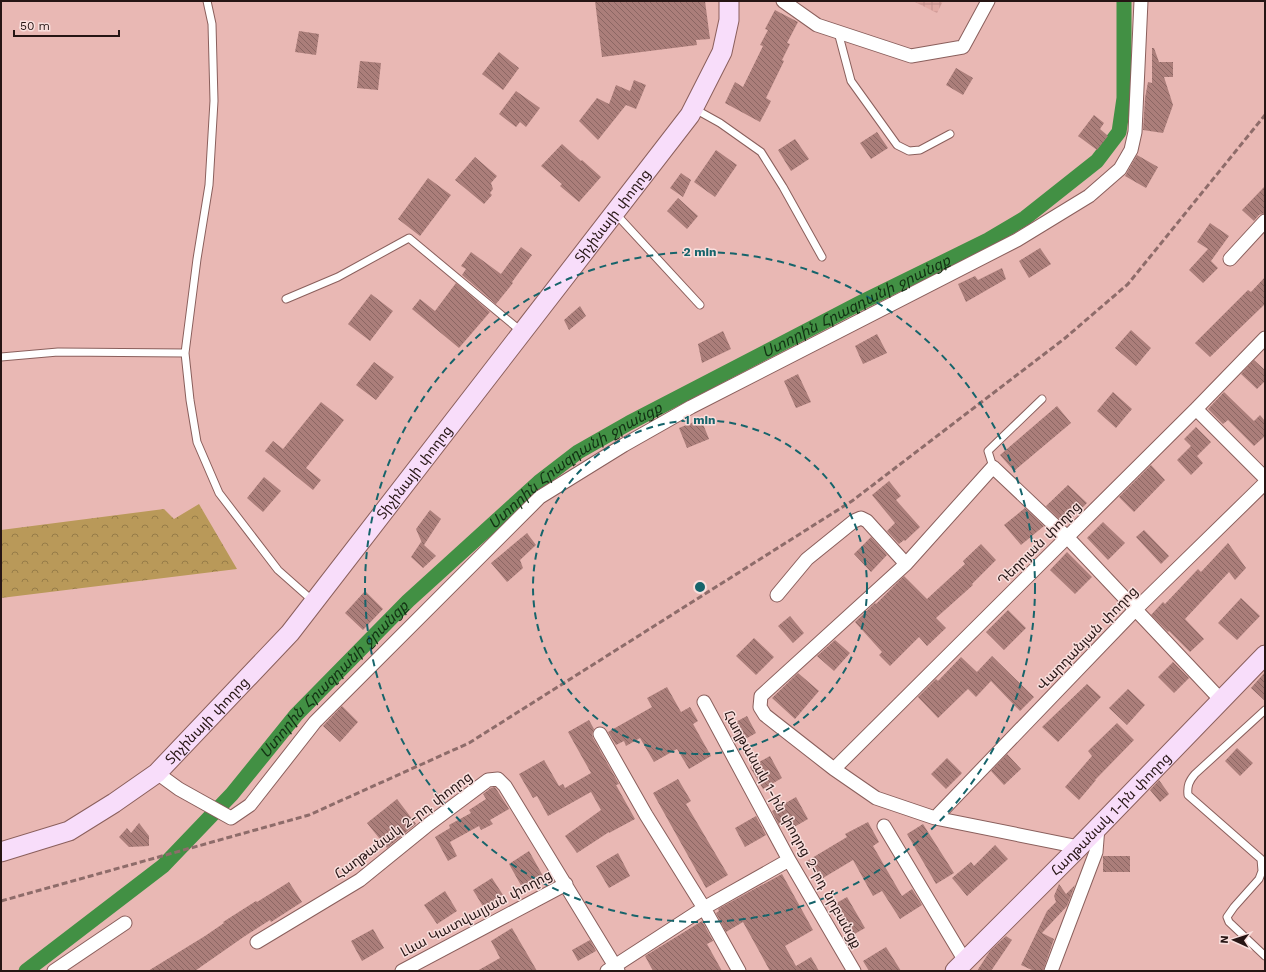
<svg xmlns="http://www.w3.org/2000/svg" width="1266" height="972" font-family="'Work Sans','Noto Sans Armenian',sans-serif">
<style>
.industrial{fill:url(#industrial-grid)}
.park{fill:url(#park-crowns)}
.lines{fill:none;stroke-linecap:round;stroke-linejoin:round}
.canal{stroke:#429044;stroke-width:15}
.building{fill:url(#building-back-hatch)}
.lane-casing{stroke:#8a5f5c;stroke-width:9}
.street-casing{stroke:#8a5f5c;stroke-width:15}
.secondary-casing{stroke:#8a5f5c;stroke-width:21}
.lane{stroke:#fff;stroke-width:7}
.street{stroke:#fff;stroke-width:13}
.secondary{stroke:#f8ddfa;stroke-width:19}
.rail{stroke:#8e6c6a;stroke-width:3;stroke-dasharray:6 3;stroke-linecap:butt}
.ring{fill:none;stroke:#16646b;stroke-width:2;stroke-dasharray:7 5}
.labels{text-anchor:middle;stroke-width:3;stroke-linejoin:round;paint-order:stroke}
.street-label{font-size:14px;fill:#261514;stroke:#f9dfdd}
.water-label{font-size:15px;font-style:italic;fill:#123213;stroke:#f9dfdd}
.centre{fill:#16646b;stroke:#f9dfdd;stroke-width:2}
.ring-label{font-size:12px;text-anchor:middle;font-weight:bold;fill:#16646b;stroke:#f9dfdd;stroke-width:3;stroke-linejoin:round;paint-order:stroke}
</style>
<defs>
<pattern id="industrial-grid" width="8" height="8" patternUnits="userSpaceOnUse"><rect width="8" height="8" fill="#e3aba6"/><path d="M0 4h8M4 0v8" fill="none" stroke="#c3928e"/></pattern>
<pattern id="park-crowns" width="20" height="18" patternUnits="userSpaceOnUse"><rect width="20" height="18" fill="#b99959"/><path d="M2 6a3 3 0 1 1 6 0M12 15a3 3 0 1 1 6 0" fill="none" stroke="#967c48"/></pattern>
<pattern id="building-back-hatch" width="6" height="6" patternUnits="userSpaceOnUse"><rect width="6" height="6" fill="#ab7e7a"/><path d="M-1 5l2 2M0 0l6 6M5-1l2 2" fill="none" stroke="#8b6663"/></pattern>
</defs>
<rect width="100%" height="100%" fill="#e9b8b4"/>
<path class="industrial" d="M913,1H943L937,13Z"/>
<path class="park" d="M199,504L237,569L1,598V530L164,509L174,519Z"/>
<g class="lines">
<path class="canal" id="s1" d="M26,971L163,866L232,794L296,715L408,601L539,482L578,452L629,423L860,303L988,240L1025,218L1097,161L1119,132L1124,98V1"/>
</g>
<path class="building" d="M595,1H705L710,39L696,40L697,45L602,57Z
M775,10L798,22L787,43L790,44L782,60L784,61L766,98L771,101L760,122L725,103L735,82L743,87L763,46L760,45L768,30L765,29Z
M299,31L319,34L316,55L295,52Z
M1152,48H1154L1159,62H1173V77H1164L1173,105L1163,133L1143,130L1145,98L1148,82L1152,83Z
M499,52L519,68L503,90L482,74Z
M360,61L381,63L378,90L357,88Z
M956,68L973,78L963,95L946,85Z
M634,80L646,85L636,109L626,105L598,140L579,121L597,98L609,104L616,85L630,91Z
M516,91L540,108L526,127L520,122L516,127L499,114Z
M1094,115L1104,123L1100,129L1108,136L1097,150L1078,136Z
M877,132L888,148L871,159L860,143Z
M795,139L809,159L791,171L778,150Z
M562,144L581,161L582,160L601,177L579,202L560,186L562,184L541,166Z
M716,150L737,165L715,197L694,182Z
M1137,155L1158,167L1146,188L1125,176Z
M475,157L497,176L491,183L493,189L490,193L492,195L484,204L455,180Z
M681,173L691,180L683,197L670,188Z
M428,178L451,195L420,236L398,219Z
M1265,186V213L1259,215L1254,221L1242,210Z
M678,198L698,216L687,229L667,211Z
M1210,223L1229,236L1211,261L1218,268L1203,283L1189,270L1208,249L1197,242Z
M521,247L532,255L512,282L513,283L496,304L462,275L466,269L461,266L471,252L501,274Z
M1040,248L1051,264L1029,278L1019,261Z
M1002,268L1006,279L966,302L958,284L975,276L978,280Z
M1265,277V304L1210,357L1195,343L1248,290L1251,292Z
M456,283L490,312L459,348L412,309L420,299L435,311Z
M371,294L393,311L370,341L348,324Z
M580,306L586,316L569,330L564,320Z
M1131,330L1151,348L1136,366L1115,348Z
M723,331L731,349L702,363L698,344Z
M877,334L887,353L863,364L855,346Z
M1254,360L1265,370V381L1257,389L1241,374Z
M374,362L394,377L376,400L356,385Z
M798,374L811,402L796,408L784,381Z
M1113,392L1132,409L1116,428L1097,411Z
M1224,392L1254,421L1260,415L1265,421V436L1254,446L1228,420L1223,424L1208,409Z
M321,402L344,420L306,468L321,480L313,490L265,451L273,441L283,449Z
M1057,406L1071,423L1014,471L1000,455Z
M701,419L709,439L687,448L679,428Z
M1196,427L1211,442L1197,456L1203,463L1191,475L1177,460L1191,446L1184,439Z
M1151,465L1165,480L1134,512L1119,497Z
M264,477L281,491L263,512L247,498Z
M889,481L901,496L896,500L920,527L905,541L904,540L899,544L887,531L895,523L872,495Z
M1068,485L1087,503L1065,525L1046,506Z
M1025,508L1044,526L1021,545L1004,525Z
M430,510L441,519L424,545L436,556L423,568L411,557L421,542L422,543L416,529Z
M1103,522L1125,543L1108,560L1087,538Z
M1144,530L1169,556L1161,564L1136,537Z
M527,533L536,545L520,560L523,568L507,582L491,563Z
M871,537L887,555L871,572L854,554Z
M1228,543L1246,568L1235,580L1229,572L1185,619L1204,639L1190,652L1169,631L1168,632L1151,615L1163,602L1165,604L1198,569L1201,572Z
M981,544L996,560L972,584L973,585L936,618L946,628L927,646L919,637L890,666L879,655L882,652L855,622L875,603L876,604L904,576L927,599L965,564L963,561Z
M1067,552L1092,577L1075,594L1050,570Z
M365,591L383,609L363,630L345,613Z
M1241,598L1260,616L1237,640L1218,623Z
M1008,610L1026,628L1004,650L986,632Z
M790,616L804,633L793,643L778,626Z
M754,638L774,657L756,675L736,656Z
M835,640L850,653L834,671L817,656Z
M992,656L1034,697L1020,711L991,681L976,697L968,689L938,718L918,697L936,679L938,681L961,657L977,672Z
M1173,662L1189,678L1174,693L1158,677Z
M1265,672V701L1251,688Z
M798,673L819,691L795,719L772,698Z
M1087,684L1101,697L1058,742L1042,727Z
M667,687L681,712L690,707L698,721L693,724L711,756L689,769L677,749L654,762L640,738L626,746L624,741L616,745L608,732L652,707L647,698Z
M1128,689L1145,705L1127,725L1109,708Z
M342,706L358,722L340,742L323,726Z
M747,716L756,733L740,742L730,725Z
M589,720L594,729L592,734L593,738L619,784L616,785L635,819L609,833V832L577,853L565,836L601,810L591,792L548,816L537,796L533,798L519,774L544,760L559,786L563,784L565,788L591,773L568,732Z
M1117,723L1134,740L1095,780H1096L1079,800L1065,787L1092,756L1088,751Z
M1237,748L1253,763L1240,776L1225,761Z
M1007,754L1021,769L1004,785L991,771Z
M770,756L782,778L763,789L750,767Z
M947,758L962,773L946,789L931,774Z
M678,779L691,801L686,804L728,875L706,888L653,793Z
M1159,780L1169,794L1160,802L1150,790Z
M495,787L509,809L490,820L493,824L481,830L479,826L450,842L457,856L448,861L435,837L450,828L449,825L471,813L469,810L486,799L483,794L491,788Z
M796,797L808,819L789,830L785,824L780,827L772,811Z
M397,799L416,824L387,848L367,823Z
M756,816L766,835L745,847L735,828Z
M868,822L879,842L873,846L902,896L912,889L922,905L900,919L882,891L873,896L853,860L818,881L807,861L847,837L845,834Z
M139,823L149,836V846L129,847L119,837L127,828L131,833Z
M923,824L954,873L936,884L907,834Z
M995,845L1008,859L967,896L952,878L971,862L974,866Z
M529,851L543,876L523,889L509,864Z
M618,853L630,876L609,888L596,866Z
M1103,856H1130V872H1103Z
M782,874L813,930L785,946L796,966L811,957L819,971H770L743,922L726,932L716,913L719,911L718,909Z
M492,878L503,895L484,908L473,890Z
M289,882L302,902L271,922L270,920L245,936L202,966L195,971H148L205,936L224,923L223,922L256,901L257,902Z
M1059,884L1066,894L1075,885L1067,906L1042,933L1054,939L1043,971H1034L1021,965L1047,911L1056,902L1054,896Z
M445,891L457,911L437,924L424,905Z
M847,897L865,928L851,936L833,905Z
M702,921L713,941L707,944L722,971H653L645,956Z
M512,928L537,971H477L500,958L491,941Z
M373,929L384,948L362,961L351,941Z
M1006,936L1012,940L991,971H977L990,951Z
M590,940L596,951L578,961L572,950Z
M886,947L901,971H869L863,961Z"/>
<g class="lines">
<defs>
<path id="lane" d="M207,1L212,24L214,101L209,185L197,259L185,353L190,400L197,442L219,493L278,570L313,601
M838,32L851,81L897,145L909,151L920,150L950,134
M693,108L720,123L761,152L783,187L822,257
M615,213L700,305
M286,299L338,277L409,238L522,332
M1,357L58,352L185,353
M993,467L988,451L1042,399
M1265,710L1195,774C1189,781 1187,786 1188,795L1261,859L1262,871L1259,879L1234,907L1227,917L1229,922L1265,956"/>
<path id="street" d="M783,1L817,25L911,56L963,47L988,1
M1230,259L1265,221
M1196,409L1265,478
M777,595L807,559L854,521L861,518L867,521L906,564
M704,702L789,860L854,971
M600,734L646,815L704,908L739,971
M834,769L1196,409L1265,338
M157,773L179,789L231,818L250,805L315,722L540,497L624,445L691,407L1017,240L1089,196L1120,169L1131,150L1135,132L1141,1
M935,818L1135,610L1265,483
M884,826L965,961
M1079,847L935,818L876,798L834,769L765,715L760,707L761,696L906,564L993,467L1068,538L1221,700
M257,942L360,880L429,824L488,780L498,779L505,786L618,971
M54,971L125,923
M402,971L566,884
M607,971L704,908L789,860
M1051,971L1096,852L1098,827"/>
<g id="secondary">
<path id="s2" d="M1,852L69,831L114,803L157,773L290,633L690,115L722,52L729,20V1"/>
<path id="s3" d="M955,971L1079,847L1265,655"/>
</g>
</defs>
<use href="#lane" class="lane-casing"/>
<use href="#street" class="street-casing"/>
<use href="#secondary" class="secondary-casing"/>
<use href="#lane" class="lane"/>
<use href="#street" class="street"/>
<use href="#secondary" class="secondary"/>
<path class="rail" d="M1,901L309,815L469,743L852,501L1064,339L1128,284L1265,115"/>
</g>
<g class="ring">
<circle cx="700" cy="587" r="167"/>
<circle cx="700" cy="587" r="335"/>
</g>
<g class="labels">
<g class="street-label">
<text dy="5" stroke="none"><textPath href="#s2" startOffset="897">Տիչինայի փողոց</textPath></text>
<text dy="5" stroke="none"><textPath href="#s2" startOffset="573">Տիչինայի փողոց</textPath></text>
<text transform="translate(1039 543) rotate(-45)" y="5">Դեղոյան փողոց</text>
<text transform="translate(1087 638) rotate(-46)" y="5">Վարդանյան փողոց</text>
<text dy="5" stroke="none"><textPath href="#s2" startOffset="249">Տիչինայի փողոց</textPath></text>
<text dy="5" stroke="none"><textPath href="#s3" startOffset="221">Հաղթանակ 1-ին փողոց</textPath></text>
<text transform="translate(403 825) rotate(-37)" y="5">Հաղթանակ 2-րդ փողոց</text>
<text transform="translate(793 829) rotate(61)" y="5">Հաղթանակ 1-ին փողոց 2-րդ նրբանցք</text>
<text transform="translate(476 913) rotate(-28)" y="5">Լևա Կատվալյան փողոց</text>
</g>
<g class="water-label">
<text dy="5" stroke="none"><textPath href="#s1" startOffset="1074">Ստորին Հրազդանի ջրանցք</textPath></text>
<text dy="5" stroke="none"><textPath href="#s1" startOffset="750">Ստորին Հրազդանի ջրանցք</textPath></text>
<text dy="5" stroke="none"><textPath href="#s1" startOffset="426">Ստորին Հրազդանի ջրանցք</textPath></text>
</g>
</g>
<circle cx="700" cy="587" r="6" class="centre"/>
<g class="ring-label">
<text x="700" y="256">2 min</text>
<text x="700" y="424">1 min</text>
</g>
<rect width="1266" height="972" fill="none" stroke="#261514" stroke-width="4"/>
<g transform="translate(1234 940) rotate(273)" stroke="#f9dfdd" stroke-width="3" paint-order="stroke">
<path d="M0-3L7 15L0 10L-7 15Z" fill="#261514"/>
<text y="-6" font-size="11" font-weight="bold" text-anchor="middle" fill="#261514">N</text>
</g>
<path d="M14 30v6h105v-6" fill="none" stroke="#261514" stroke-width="2"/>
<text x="20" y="30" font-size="12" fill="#261514" stroke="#f9dfdd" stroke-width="3" paint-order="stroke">50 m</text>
</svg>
